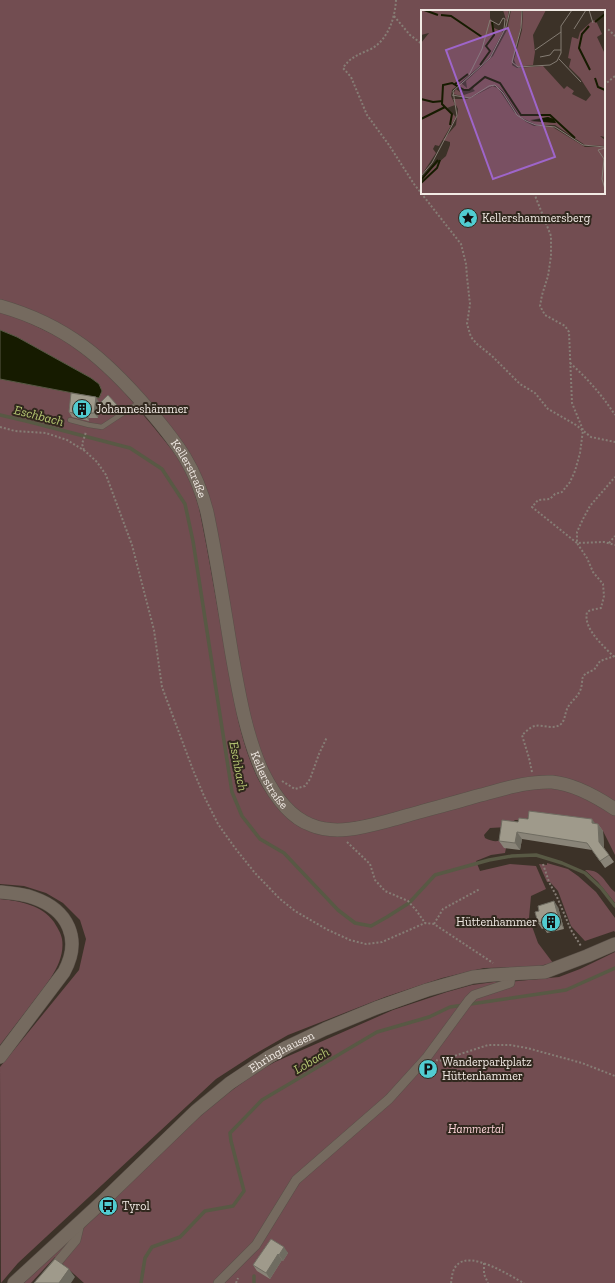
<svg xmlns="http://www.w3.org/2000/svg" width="615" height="1283" font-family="'Zilla Slab',serif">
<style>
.green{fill:#724d51;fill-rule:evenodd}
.water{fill:#161b00;stroke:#585944}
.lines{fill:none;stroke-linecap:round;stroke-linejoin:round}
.stream{stroke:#585944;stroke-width:3.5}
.lane-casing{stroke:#594f48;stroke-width:5.5}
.street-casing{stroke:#594f48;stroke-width:10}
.secondary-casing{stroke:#594f48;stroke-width:14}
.path{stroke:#867d75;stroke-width:2;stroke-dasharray:2 2;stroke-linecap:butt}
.lane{stroke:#756a5f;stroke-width:4.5}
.street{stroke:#756a5f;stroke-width:9}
.secondary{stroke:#756a5f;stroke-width:13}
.wall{fill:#898478}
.shaded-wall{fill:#6f6c61}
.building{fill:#9f9a8b;stroke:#6f6c61}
.labels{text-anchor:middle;stroke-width:4;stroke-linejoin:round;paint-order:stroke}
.poi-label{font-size:12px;fill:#f1eae4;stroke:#31281e;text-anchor:start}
.street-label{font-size:12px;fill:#f1eae4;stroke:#31281e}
.park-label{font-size:12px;font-style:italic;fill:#fdd5d9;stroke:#31281e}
.water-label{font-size:13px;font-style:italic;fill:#b7c873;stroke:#31281e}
.inset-river{fill:none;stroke:#161b00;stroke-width:2}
.inset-road{fill:none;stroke:#847c73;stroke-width:1}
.view{fill:#9e65ca;fill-opacity:0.15;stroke:#9e65ca;stroke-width:2}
.inset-edge{fill:none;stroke:#f1eae4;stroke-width:2}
</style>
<rect width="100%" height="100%" fill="#3c3228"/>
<path class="green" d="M0,0H615V803L564,779L381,817L337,825L314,821L291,806L277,787L264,763L256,737L245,694L209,497L126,376L0,300ZM422,11H604V193H422Z
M0,312C28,321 55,334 79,350C106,368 131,400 151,424C163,439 176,453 186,471C192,482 195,495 199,508C209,556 217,606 226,655C234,699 240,747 262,786C273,805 291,817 308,830L477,801L536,787L557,788L582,796L615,815V855L603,831L529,817L524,820H515L507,827L490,828L484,835L485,838C493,842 497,842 505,839L504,848H506L505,853L491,855L476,861L480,871L510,864L536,866L546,889L531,896L529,918L538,943L553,963L534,967L484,968L442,978L385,997L288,1035L253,1055L216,1079L18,1263L1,1283L0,1067L79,970L86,939L80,920L63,903L46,893L24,886L0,884V379L99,398V384L91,378L17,337L0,330Z
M547,863L568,869L578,876L596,892L615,918V932L614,931L585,941L571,926L558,891L550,882H547L539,864L547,865Z
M585,870C602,869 605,884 615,892V903L598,882Z
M0,899C20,901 42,905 54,922C57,927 61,933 62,939C66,964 44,987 30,1006C20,1019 10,1032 0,1045Z
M615,952V1283H84L55,1257L31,1283H24L213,1104L257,1072L275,1062L393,1010L447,992L472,985L494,982H508L559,977L580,969Z"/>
<path class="water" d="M0,330L17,337L91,378L99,384L102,391L99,398L0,379Z"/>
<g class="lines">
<path class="stream" d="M0,415L30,422L130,448L162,469L185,504L193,541L232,792L242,816L260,839L284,853L338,910L355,923L371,926L387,917L409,903L435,875L489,860L512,856L536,855L562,863L585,873L601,888L615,906
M141,1283L145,1258L152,1247L180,1237L205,1211L233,1206L244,1191L231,1141L230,1133L262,1100L377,1032L429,1017L450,1007L566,990L615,968
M254,1283V1276"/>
<defs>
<path id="lane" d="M70,420L89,425L102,427L140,402"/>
<path id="street" d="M40,1283L76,1240L80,1223
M218,1283L256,1245L296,1180L389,1099L427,1057L469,1000L474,995L510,983L511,974"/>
<g id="secondary">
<path id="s1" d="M0,306C67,325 105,359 149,410C178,444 196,468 207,512C217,559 224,607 232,655C239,694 246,736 263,773C273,793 289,817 311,825C337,836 368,826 395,819C422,811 450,804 477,796C501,790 526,781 552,782C574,784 597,797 615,809"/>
<path d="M0,892C11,893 23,894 34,898C68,910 82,939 64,972L0,1057"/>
<path id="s2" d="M14,1283L103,1201L196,1111L230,1083L269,1057L287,1047L325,1029L376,1008L427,990L473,977L492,975L545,972L587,956L615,944"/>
</g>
</defs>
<use href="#lane" class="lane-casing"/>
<use href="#street" class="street-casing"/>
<use href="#secondary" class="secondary-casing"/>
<path class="path" d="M396,0C395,18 388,40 371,49C360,54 350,57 343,68L351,77L367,115L389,145L414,184L461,244L466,264L467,277L470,304L467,324L471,337L477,344L492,356L520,384L535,393L548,409L576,425L591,437L615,442
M394,16L410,35L422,44
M604,29L609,30L615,36
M604,85L615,76
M534,193L551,236V256L548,276L542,295L540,306L545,315L565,326L569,332L572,403L583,430L580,453L575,471L570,482L562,492L555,494L550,499L538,500L532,507L577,543L604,542L615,545
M570,363C588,379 602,395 615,415
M0,427L15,431L46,433L67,440L85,451L97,462L106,475L132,545L154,630L162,687L193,770L204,796L218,824L235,848L255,873L280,899L295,911L326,929L350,940L366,944L382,942L425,923L434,924L493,963
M84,450L82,444L86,432
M609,543L615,536
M614,657C603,645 583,629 587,612L591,610L601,608L604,596L603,584L593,572L587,558L577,543V532L583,519L590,506L615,477
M532,772L529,758L522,735C526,732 530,727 535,726C543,724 555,731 562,723C565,719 565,714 567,709C570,702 577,698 580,691C585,679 577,676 594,670L600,661L615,656
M282,781L295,789L305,786L310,779L319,754L327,737
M347,842L370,864L375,880L385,891L408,901L416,910L425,923
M543,864L549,882L557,897L571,930L581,946
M434,924L443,909L480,889
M436,1060L439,1061L488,1045H510L527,1048L582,1063L615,1076
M484,1263V1274L488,1283
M236,1283L238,1278
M451,1283C452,1277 452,1270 457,1265C471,1250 510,1276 524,1283"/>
<use href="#lane" class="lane"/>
<use href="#street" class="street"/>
<use href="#secondary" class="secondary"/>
</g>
<path class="wall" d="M99,402L98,418H89V421L72,417L69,412Z
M101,402L117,405L119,408L112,414Z
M528,819L598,824L603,831L604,848L614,862L605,868L592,850L522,839L520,850L504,848L499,841L518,822Z
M558,907L564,929L547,933L544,928L542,929L538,923Z
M271,1239L288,1253L283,1261L282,1260L270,1279L257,1271L253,1265Z"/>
<path class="shaded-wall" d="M96,397L99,402L98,418L94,413Z
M86,413L89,418V421L85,416Z
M592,819L597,826L592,823Z
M598,824L603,831L604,849L599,842Z
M517,832L522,839L520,850L515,843Z
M554,901L558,907L564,929L560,923Z
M284,1247L288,1253L283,1261L279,1255Z
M278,1254L282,1260L270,1279L266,1273Z
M69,1269L75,1277L71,1283H59Z"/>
<path class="building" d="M71,393L96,397L94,413H86L85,416L69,412Z
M108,395L117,405L110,411L101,402Z
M529,811L592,819V823L598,824L599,842L609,855L600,861L587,843L517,832L515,843L499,841L502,820L518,822L519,818L528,819Z
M554,901L560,923L543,927L542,922L538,923L535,912L539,911L538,906Z
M271,1239L284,1247L279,1255L278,1254L266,1273L253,1265Z
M55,1259L69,1269L59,1283H34Z"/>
<defs>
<symbol id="sight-disc" viewBox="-11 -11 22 22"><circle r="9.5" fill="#51ccd1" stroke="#31281e"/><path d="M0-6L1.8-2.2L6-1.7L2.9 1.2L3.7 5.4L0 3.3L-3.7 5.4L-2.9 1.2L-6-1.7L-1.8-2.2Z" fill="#111"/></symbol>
<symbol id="building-disc" viewBox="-11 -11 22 22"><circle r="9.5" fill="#51ccd1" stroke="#31281e"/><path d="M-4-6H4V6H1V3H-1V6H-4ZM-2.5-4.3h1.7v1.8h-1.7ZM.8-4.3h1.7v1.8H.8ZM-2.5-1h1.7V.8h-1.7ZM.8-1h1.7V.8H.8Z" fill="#111"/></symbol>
<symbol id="parking-disc" viewBox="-11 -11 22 22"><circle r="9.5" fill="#51ccd1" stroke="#31281e"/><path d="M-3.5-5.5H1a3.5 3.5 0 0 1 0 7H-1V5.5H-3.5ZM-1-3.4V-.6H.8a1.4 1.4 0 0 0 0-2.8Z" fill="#111"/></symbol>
<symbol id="bus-disc" viewBox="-11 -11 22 22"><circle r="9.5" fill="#51ccd1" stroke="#31281e"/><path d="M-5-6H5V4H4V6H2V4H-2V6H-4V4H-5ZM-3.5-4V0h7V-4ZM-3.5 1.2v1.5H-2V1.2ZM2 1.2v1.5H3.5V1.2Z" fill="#111"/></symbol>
</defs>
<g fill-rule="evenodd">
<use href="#sight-disc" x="457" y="207" width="22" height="22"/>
<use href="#building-disc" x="71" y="398" width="22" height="22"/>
<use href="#building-disc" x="540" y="911" width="22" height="22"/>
<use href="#parking-disc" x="417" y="1058" width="22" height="22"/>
<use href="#bus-disc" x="97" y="1195" width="22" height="22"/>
</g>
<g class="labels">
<g class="poi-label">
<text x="482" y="222">Kellershammersberg</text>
<text x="96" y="413">Johanneshämmer</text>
<text x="537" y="926" text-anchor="end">Hüttenhammer</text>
<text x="442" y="1066">Wanderparkplatz<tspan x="442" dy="14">Hüttenhammer</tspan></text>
<text x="122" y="1210">Tyrol</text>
</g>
<g class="street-label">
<text dy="4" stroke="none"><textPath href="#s1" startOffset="256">Kellerstraße</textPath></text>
<text dy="4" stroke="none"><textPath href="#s1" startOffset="580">Kellerstraße</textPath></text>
<text dy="4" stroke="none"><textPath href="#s2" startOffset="355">Ehringhausen</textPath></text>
</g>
<g class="park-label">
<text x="476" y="1133">Hammertal</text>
</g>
<g class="water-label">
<text transform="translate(39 415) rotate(14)" y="5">Eschbach</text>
<text transform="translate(239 766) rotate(79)" y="5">Eschbach</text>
<text transform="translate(311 1060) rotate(-31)" y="5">Lobach</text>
</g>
</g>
<g transform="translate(421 10)">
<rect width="184" height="184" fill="#3c3228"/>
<path d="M0,0H75L69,1V8L73,18L82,22L86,13L82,0H88L85,16L68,48L31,80L30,86L34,95L26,98L35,107L18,136L14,135L12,139L15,143L0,166V33L8,23L0,25ZM90,0H100L101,11L91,55L96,58L122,56L143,79L146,76L153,81L151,84L165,91L170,85L159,68L148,57L150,49L147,48L151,27L157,29L159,22L170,12L173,10L176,13L181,24L176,27L184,44V127L179,126L184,130V136L164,135L134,115H116L99,107L82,81L74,75L49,88L32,84L35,79L43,85L54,81L52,79L53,77L45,80L37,76L40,73L46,78L45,71L72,46L86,20ZM127,107L135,113L109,110ZM102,0H125L112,25L114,42L112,55L96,57L93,50L101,20ZM71,76L77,78L93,102L105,112L113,116H130L164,137H184V184H0V168L25,146L29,135V132L22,130L35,115L37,99L32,89H46Z" fill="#724d51" fill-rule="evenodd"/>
<path d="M127,107L133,109L135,113L109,111Z" fill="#161b00"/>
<path class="inset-river" d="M3,0L17,5M20,5L30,6L61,27M174,12L184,4M168,16L161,24L158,38L169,60M59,55L69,41L65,36L73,25L71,12M174,68L177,77L184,80M34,74L47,64M0,89L12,92L22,91M0,109L24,97M29,115L31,104L21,94L22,75L31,73L43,80H48L64,67L79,73L100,105H129L154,128M0,170L17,150M0,173L16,158L19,150"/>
<path class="inset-road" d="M101,0L100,18L91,52L97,57L129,55L136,51L140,43V16L151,0M168,0L172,13M153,19L165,0M114,40L140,22M119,47L129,45L133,40H140M138,49L160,72M48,65L61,39L69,10L78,15L82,8L84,9L83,19M31,85L49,88L68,76L74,75L82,83L96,105L105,111L115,115L134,117L162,135L184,137M184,138L177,140L183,149L181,169L184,179M0,166L11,153L36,106L32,81L69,48L85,17L89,0"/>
<path class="view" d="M87,18L134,147L72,169L25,40Z"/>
<rect width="184" height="184" class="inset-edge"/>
</g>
</svg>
